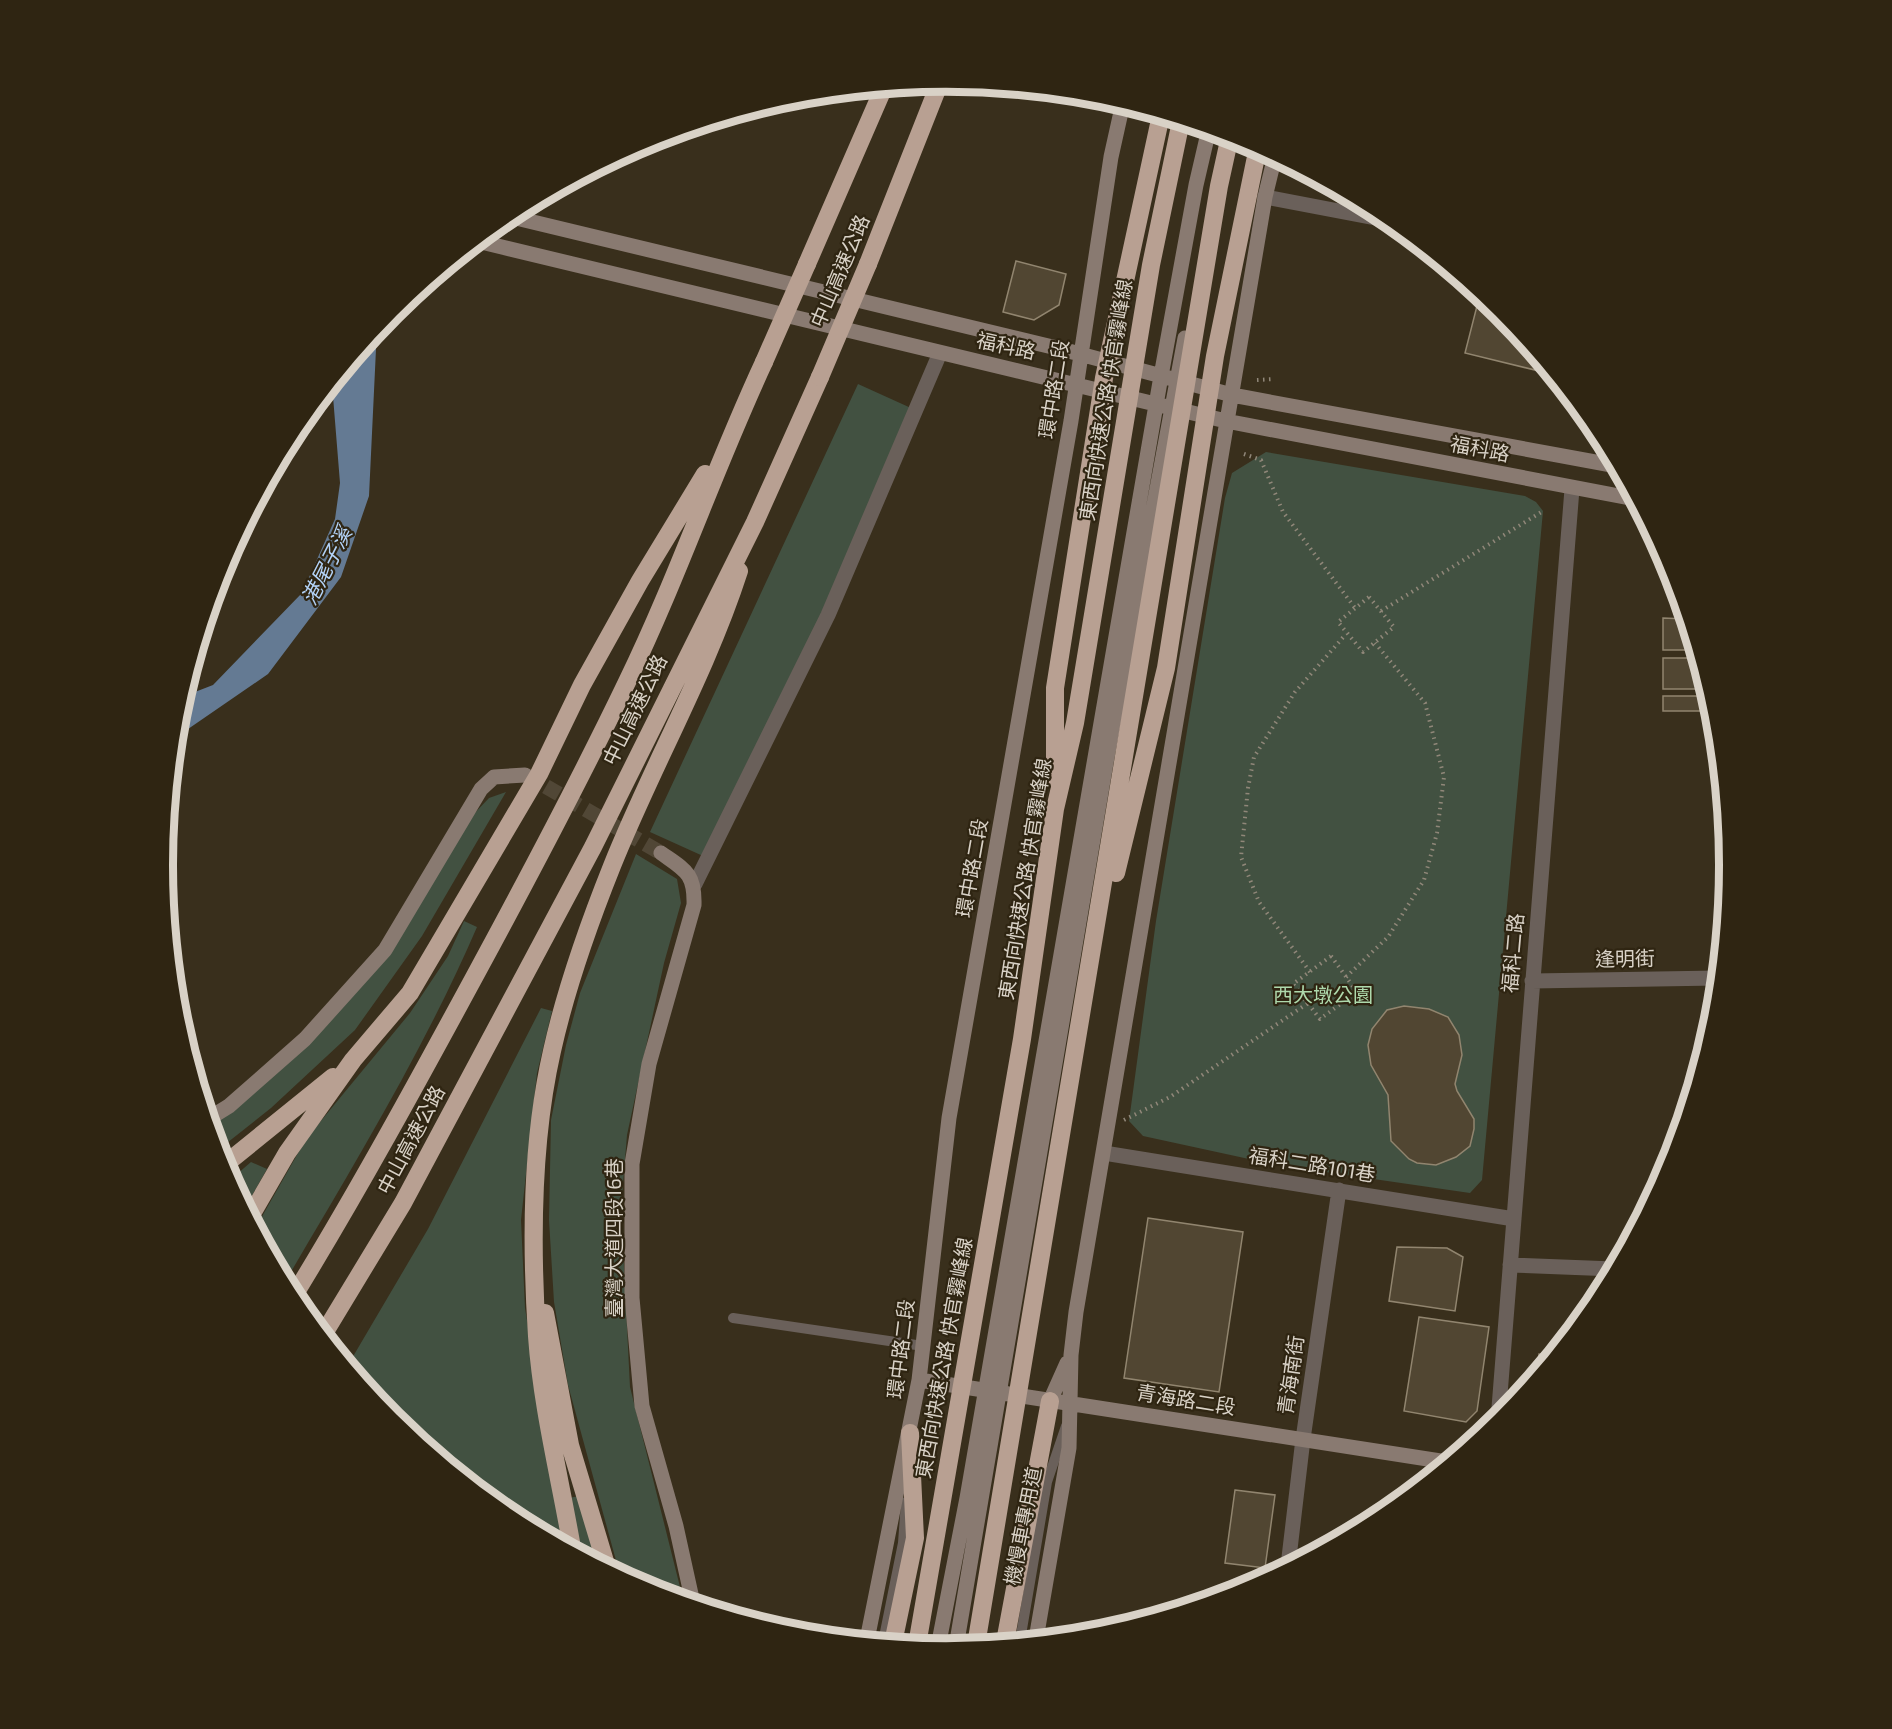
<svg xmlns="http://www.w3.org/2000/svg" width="1892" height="1729" font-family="'Exo 2','Noto Sans TC',sans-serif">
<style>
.green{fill:#425141}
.water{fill:#647a93}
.building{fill:#514632;stroke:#91856f;stroke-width:1.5}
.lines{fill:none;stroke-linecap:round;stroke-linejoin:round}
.secondary-tunnel{stroke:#514736;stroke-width:15;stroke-dasharray:15 8;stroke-linecap:butt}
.path{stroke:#908779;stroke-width:4;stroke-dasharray:1.5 4.5;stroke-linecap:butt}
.lane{stroke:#6a605a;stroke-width:10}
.street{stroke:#6a605a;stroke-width:15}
.secondary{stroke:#897a71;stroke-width:15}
.highway{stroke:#b8a092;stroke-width:18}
.highway-bridge{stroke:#b8a092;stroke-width:18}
.labels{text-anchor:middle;stroke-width:4.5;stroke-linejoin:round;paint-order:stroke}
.street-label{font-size:20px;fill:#d9d2c7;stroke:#2f2512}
.park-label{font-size:20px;fill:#aed9ac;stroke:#2f2512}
.water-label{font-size:21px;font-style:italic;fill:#b3d3f8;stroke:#2f2512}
.rim{fill:none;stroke:#d9d2c7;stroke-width:8}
</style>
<rect width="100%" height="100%" fill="#392f1c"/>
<path class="green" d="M858,384L911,408L821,619L703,856L650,832Z
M1266,452L1525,496L1536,502L1543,511L1482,1180L1470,1193L1277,1165L1143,1136L1129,1121L1156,921L1225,498L1232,473Z
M506,792L422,936L355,1030L271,1108L218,1150L210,1124L362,986L469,819L489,798Z
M636,854L677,879L681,903L664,963L627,1135L621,1208L630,1387L683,1599L646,1588L620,1575L568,1385L554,1302L549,1220L551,1120L566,1045L580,993Z
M464,921L477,927C424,1050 353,1166 285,1282L256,1227L306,1139L410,1013L448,956Z
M541,1008L552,1011L537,1073L521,1220L525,1308L563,1544L510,1516L392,1418L348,1365L428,1229Z
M251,1162L267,1169L245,1208L230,1180Z
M579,1496L599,1563L579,1552L569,1498Z"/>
<path class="water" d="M377,328L369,496L341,577L268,674L175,738L182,697L213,685L302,593L335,519L340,483L332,384Z"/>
<path class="building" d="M1016,261L1066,274L1059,305L1034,320L1003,312Z
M1480,294L1500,311L1545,365L1543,372L1465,353Z
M1663,618L1686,619L1696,650H1663Z
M1663,658H1698L1703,673V689H1663Z
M1663,696H1703V711H1663Z
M1404,1006L1429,1009L1448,1017L1459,1035L1462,1055L1455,1084L1457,1091L1474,1119V1129L1470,1146L1456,1157L1436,1165L1417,1163L1409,1159L1391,1141L1388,1095L1371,1065L1368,1045L1372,1029L1387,1010Z
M1148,1218L1243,1232L1219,1392L1124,1378Z
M1397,1247L1447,1248L1463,1257L1455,1311L1389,1301Z
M1419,1317L1489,1327L1477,1411L1466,1422L1404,1411Z
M1539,1354L1551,1356L1537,1374Z
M1235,1490L1275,1495L1265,1568L1225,1563Z
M1097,1626L1114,1628L1096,1633Z"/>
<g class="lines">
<path class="secondary-tunnel" d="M526,775L661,853"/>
<path class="path" d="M1257,380L1274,379
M1244,454L1261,460L1283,512L1355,608
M1369,597L1394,627L1363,652L1338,622Z
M1381,611L1543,511
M1331,956L1357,992L1320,1019L1293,984Z
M1310,972L1259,902L1241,857L1248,788L1254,757L1295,692L1346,634
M1346,977L1388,937L1424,880L1437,833L1444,777L1425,703L1375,643
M1124,1120L1170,1097L1308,1003"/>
<path class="lane" d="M733,1318L923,1346
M1020,1641L1047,1482L1066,1426
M883,1642L903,1543L906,1502"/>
<path class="street" d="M1265,197L1391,221
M695,884L828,615L940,353
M1723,927L1724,811
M1532,981L1718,978
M1104,1153L1514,1219
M1510,1265L1614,1269
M1498,1420L1572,489
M1288,1566L1303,1439L1339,1190"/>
<path class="secondary" d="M508,216L1065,350L1232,395L1617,466
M477,241L1226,421L1635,499
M661,853C685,870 695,873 694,905L649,1064L632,1164V1298L642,1406L676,1526L693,1603
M208,1119L229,1106L305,1039L385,950L481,789L494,777L525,775
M919,1380L1447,1462
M1050,1401L1067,1363
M1036,1639L1069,1448L1071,1355L1076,1312L1265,197L1275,156
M867,1640L919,1380L949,1118L1071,421L1111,157L1123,103
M938,1647L967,1498L1161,376L1196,185L1209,129
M956,1647L1106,763L1185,338"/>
<path class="highway" d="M807,264L884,87
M868,264L940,82
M223,1166L333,1077
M250,1217L287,1153L353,1060L410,993L539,774L582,685L640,581L705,474
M293,1297C358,1191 418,1081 477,972C529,876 580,780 627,682C678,577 715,467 764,362
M545,1313L570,1445L607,1568
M323,1335L403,1203L593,847L755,522L820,377
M572,1548C560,1478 542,1407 537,1336C531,1243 531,1143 552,1051C566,988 588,926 612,866C652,766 706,673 739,571
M1005,1642L1050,1401
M893,1643L915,1538L910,1433"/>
<path class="highway-bridge" d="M764,362L807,264
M820,377L868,264
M1055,778V688L1104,378L1161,115
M1116,873L1166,668L1215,356L1258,147
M917,1645L1022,1039L1055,809L1075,723L1151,265L1181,121
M976,1645L1219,186L1230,136"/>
</g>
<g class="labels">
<g class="street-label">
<text transform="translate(840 271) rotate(-67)" y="7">中山高速公路</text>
<text transform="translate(1006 346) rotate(12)" y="7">福科路</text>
<text transform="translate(1054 389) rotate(-81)" y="7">環中路二段</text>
<text transform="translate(1106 400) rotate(-81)" y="7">東西向快速公路 快官霧峰線</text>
<text transform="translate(1480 449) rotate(11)" y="7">福科路</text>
<text transform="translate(635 710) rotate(-64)" y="7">中山高速公路</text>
<text transform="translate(972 868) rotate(-80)" y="7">環中路二段</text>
<text transform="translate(1025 879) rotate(-81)" y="7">東西向快速公路 快官霧峰線</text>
<text transform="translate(1513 953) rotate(-85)" y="7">福科二路</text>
<text transform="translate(1625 959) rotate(-1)" y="7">逢明街</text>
<text transform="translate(411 1140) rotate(-62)" y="7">中山高速公路</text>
<text transform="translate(1312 1165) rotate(9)" y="7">福科二路101巷</text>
<text transform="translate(614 1238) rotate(-90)" y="7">臺灣大道四段16巷</text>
<text transform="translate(901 1349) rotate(-83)" y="7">環中路二段</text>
<text transform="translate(944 1358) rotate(-80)" y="7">東西向快速公路 快官霧峰線</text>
<text transform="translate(1291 1375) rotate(-82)" y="7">青海南街</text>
<text transform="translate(1186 1400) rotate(9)" y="7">青海路二段</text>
<text transform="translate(1023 1526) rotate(-79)" y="7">機慢車專用道</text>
</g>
<g class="park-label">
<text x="1323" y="1002">西大墩公園</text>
</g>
<g class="water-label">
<text transform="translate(327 566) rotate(-63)" y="7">港尾子溪</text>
</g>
</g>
<path d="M0 0H1892V1729H0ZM173 865a773 773 0 1 1 1546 0a773 773 0 1 1-1546 0Z" fill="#2f2512" fill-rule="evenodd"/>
<path class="rim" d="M173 865a773 773 0 1 1 1546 0a773 773 0 1 1-1546 0Z"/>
</svg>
